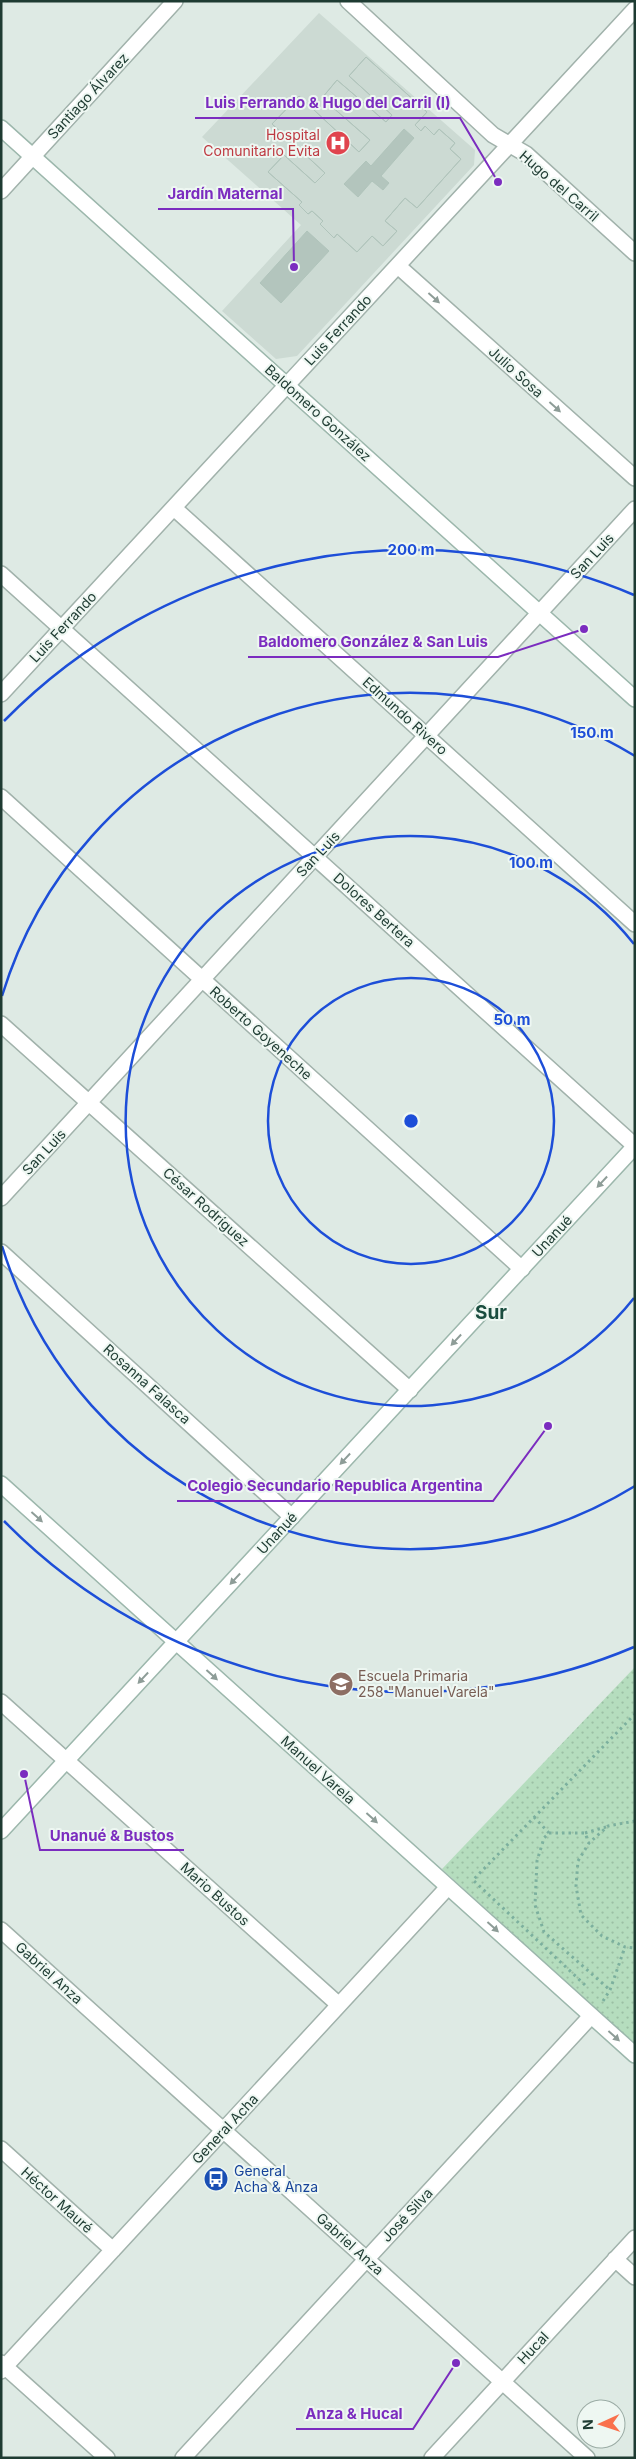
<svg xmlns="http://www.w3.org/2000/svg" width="636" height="2459" font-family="Inter,sans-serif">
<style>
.built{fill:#ccdad3}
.park{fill:url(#park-dots)}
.building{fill:#b3c5bd;stroke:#b0c4bb;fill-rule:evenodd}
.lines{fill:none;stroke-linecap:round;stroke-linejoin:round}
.street-casing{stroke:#a1b2ab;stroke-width:18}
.secondary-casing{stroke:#9cb7ac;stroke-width:18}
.path{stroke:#7cb09e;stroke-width:3;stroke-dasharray:2.5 4;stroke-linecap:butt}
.street{stroke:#fff;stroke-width:15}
.secondary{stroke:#fff;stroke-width:15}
.oneway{fill:#8e9d98}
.ring{fill:none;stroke:#1d4ed8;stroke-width:2.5}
.labels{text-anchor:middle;stroke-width:4;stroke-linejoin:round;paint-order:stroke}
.street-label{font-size:14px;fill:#1e3b32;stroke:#eef7f2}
.health-label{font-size:14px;fill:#be3a42;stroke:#eef7f2;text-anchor:end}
.education-label{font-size:14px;fill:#785e54;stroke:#eef7f2;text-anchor:start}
.transit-label{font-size:14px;fill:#164399;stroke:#eef7f2;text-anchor:start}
.district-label{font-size:19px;font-weight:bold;fill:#1a4d3f;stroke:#eef7f2}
.centre{fill:#1d4ed8;stroke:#eef7f2;stroke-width:2.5}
.ring-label{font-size:15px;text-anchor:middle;font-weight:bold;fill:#1d4ed8;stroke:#eef7f2;stroke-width:4;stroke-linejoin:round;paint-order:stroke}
.leader{fill:none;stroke:#7b2cbf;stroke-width:2}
.callout-dot{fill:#7b2cbf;stroke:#eef7f2;stroke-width:2}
.callout-label{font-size:15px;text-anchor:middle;font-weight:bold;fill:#7b2cbf;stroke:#eef7f2;stroke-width:4;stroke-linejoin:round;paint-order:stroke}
</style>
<defs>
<pattern id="park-dots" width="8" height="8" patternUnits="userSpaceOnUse" patternTransform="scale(1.25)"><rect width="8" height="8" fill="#b5ddbe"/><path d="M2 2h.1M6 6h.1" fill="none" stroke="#9bbfa4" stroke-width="1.8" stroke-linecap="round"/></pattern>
</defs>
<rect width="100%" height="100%" fill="#deeae4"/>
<path class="built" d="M319,13L475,150L474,165L297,356L276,359L222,311L301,225L202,137Z"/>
<path class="park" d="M635,1667V2045L442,1869Z"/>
<path class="building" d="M366,57L427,112L415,125L421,131L425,126L434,135L439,129L455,143L450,149L461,159L417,208L405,198L385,221L397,231L383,246L372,236L357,252L337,234L334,238L320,224L323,221L312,211L308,214L299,205L302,202L268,172L284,155L315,183L325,173L272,124L299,96L359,152L370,140L322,98L337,80L386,122L392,115L349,76ZM404,129L414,138L381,176L389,183L383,190L372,181L358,197L344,184L366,161L371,166Z
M366,57L427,112L415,125L421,131L425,126L434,135L439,129L455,143L450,149L461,159L417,208L405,198L385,221L397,231L383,246L372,236L357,252L337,234L334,238L320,224L323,221L312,211L308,214L299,205L302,202L268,172L284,155L315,183L325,173L272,124L299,96L359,152L370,140L322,98L337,80L386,122L392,115L349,76Z
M307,231L329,251L281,303L260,283Z"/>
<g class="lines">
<defs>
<path id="street" d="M348,1L493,135L526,154L635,253
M1,191L175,1
M398,266L635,478
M174,508L635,924
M1,574L635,1146
M1,694L635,9
M1,797L522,1269
M1,1024L410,1390
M1,1198L635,509
M1,1252L292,1517
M1,1702L339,2005
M1,1930L587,2458
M1,2149L113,2250
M615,2259L635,2277
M1,2363L107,2458
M1,2371L448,1887
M183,2458L591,2016
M432,2458L635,2238"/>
<path id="secondary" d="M1,128L635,699
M1,1484L635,2055
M1,1831L635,1146"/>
</defs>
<use href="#street" class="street-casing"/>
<use href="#secondary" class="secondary-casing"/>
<path class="path" d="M534,1817L549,1833L544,1838L537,1861L535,1905L544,1932L610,1990
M635,1821L608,1826L589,1843L578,1861L576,1886L581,1915L602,1936L625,1947L635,1948
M549,1833H585L589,1843
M585,1833L606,1827
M585,1985L473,1880L635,1714
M603,2001L610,1990L625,1947"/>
<use href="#street" class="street"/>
<use href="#secondary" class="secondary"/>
</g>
<defs><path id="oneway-solid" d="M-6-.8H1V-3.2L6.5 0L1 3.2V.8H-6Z" transform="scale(1.25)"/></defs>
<g class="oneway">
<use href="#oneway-solid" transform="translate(434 298) rotate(42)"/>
<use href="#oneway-solid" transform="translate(555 407) rotate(42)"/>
<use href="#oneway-solid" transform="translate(602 1182) rotate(133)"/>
<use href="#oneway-solid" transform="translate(456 1340) rotate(133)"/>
<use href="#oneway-solid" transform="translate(345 1459) rotate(133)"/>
<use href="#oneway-solid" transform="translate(37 1517) rotate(42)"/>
<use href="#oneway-solid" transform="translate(235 1579) rotate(133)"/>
<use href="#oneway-solid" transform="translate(212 1675) rotate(42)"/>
<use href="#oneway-solid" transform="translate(143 1678) rotate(133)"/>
<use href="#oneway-solid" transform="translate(372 1818) rotate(42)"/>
<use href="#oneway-solid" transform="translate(493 1927) rotate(42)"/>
<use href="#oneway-solid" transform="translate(614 2036) rotate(42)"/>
</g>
<g class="ring">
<circle cx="411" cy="1121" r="143"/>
<path d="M634 1298A285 285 0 1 1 634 944"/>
<path d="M635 1486A428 428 0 0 1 2 1246M2 996A428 428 0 0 1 635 756"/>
<path d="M634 1647A571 571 0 0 1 4 1521M4 721A571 571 0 0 1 634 595"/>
</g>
<defs>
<symbol id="hospital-disc" viewBox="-11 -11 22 22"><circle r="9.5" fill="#e0444e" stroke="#eef7f2"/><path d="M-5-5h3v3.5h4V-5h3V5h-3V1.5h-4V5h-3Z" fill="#fff"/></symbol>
<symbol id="school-disc" viewBox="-11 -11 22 22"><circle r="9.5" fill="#8d6e63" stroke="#eef7f2"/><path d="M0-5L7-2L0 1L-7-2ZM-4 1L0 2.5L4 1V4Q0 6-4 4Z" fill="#fff"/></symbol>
<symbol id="bus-disc" viewBox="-11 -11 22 22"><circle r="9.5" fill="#1a4fb4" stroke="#eef7f2"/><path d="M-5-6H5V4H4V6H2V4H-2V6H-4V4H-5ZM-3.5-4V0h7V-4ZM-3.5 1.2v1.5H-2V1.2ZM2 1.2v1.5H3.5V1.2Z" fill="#fff"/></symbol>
</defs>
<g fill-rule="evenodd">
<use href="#hospital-disc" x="324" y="129" width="28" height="28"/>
<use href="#school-disc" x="327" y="1670" width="28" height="28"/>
<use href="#bus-disc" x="202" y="2165" width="28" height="28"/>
</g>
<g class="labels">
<g class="street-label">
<text transform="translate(88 96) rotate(-47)" y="5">Santiago Álvarez</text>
<text transform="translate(559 186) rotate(41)" y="5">Hugo del Carril</text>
<text transform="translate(338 330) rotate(-47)" y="5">Luis Ferrando</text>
<text transform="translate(516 372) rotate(42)" y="5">Julio Sosa</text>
<text transform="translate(318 413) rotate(42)" y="5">Baldomero González</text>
<text transform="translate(592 556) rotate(-47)" y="5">San Luis</text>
<text transform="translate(63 627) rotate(-47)" y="5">Luis Ferrando</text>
<text transform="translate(405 716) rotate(42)" y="5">Edmundo Rivero</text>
<text transform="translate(318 854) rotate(-47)" y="5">San Luis</text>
<text transform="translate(374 910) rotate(42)" y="5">Dolores Bertera</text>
<text transform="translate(261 1033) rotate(42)" y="5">Roberto Goyeneche</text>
<text transform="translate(44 1152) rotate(-47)" y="5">San Luis</text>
<text transform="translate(206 1207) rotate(42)" y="5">César Rodríguez</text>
<text transform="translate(552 1236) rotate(-47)" y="5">Unanué</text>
<text transform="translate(147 1384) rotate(42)" y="5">Rosanna Falasca</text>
<text transform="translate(277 1533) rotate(-47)" y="5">Unanué</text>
<text transform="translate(318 1770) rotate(42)" y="5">Manuel Varela</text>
<text transform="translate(215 1894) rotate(42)" y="5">Mario Bustos</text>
<text transform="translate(49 1973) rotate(42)" y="5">Gabriel Anza</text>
<text transform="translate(225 2129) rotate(-47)" y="5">General Acha</text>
<text transform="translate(57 2200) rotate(42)" y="5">Héctor Mauré</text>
<text transform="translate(407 2215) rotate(-47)" y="5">José Silva</text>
<text transform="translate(350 2244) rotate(42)" y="5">Gabriel Anza</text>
<text transform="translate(533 2348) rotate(-47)" y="5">Hucal</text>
</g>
<g class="health-label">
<text x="320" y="140">Hospital<tspan x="320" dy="16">Comunitario Evita</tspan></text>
</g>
<g class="education-label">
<text x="358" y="1681">Escuela Primaria<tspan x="358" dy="16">258 "Manuel Varela"</tspan></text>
</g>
<g class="transit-label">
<text x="234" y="2176">General<tspan x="234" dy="16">Acha &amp; Anza</tspan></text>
</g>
<g class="district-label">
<text x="491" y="1319">Sur</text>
</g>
</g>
<circle cx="411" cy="1121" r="8" class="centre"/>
<g class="ring-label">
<text x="411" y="555">200 m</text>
<text x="592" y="738">150 m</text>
<text x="531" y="868">100 m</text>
<text x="512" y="1025">50 m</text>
</g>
<path class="leader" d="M498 182L460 118H195M294 267L293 209H158M584 629L498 657H248M548 1426L493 1501H177M24 1774L40 1850H184M456 2363L413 2429H296"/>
<g class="callout-dot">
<circle cx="498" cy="182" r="5"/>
<circle cx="294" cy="267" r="5"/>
<circle cx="584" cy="629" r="5"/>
<circle cx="548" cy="1426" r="5"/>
<circle cx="24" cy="1774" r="5"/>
<circle cx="456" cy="2363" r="5"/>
</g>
<g class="callout-label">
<text x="328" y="108">Luis Ferrando &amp; Hugo del Carril (I)</text>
<text x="225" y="199">Jardín Maternal</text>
<text x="373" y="647">Baldomero González &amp; San Luis</text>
<text x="335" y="1491">Colegio Secundario Republica Argentina</text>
<text x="112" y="1841">Unanué &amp; Bustos</text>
<text x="354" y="2419">Anza &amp; Hucal</text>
</g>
<rect width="636" height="2459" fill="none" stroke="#1e3b32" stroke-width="5"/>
<g transform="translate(601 2424) rotate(267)"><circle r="24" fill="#eef7f2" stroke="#9baca5"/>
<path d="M0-4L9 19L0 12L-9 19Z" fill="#f9714d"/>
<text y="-8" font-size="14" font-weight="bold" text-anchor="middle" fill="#1e3b32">N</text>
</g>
</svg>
